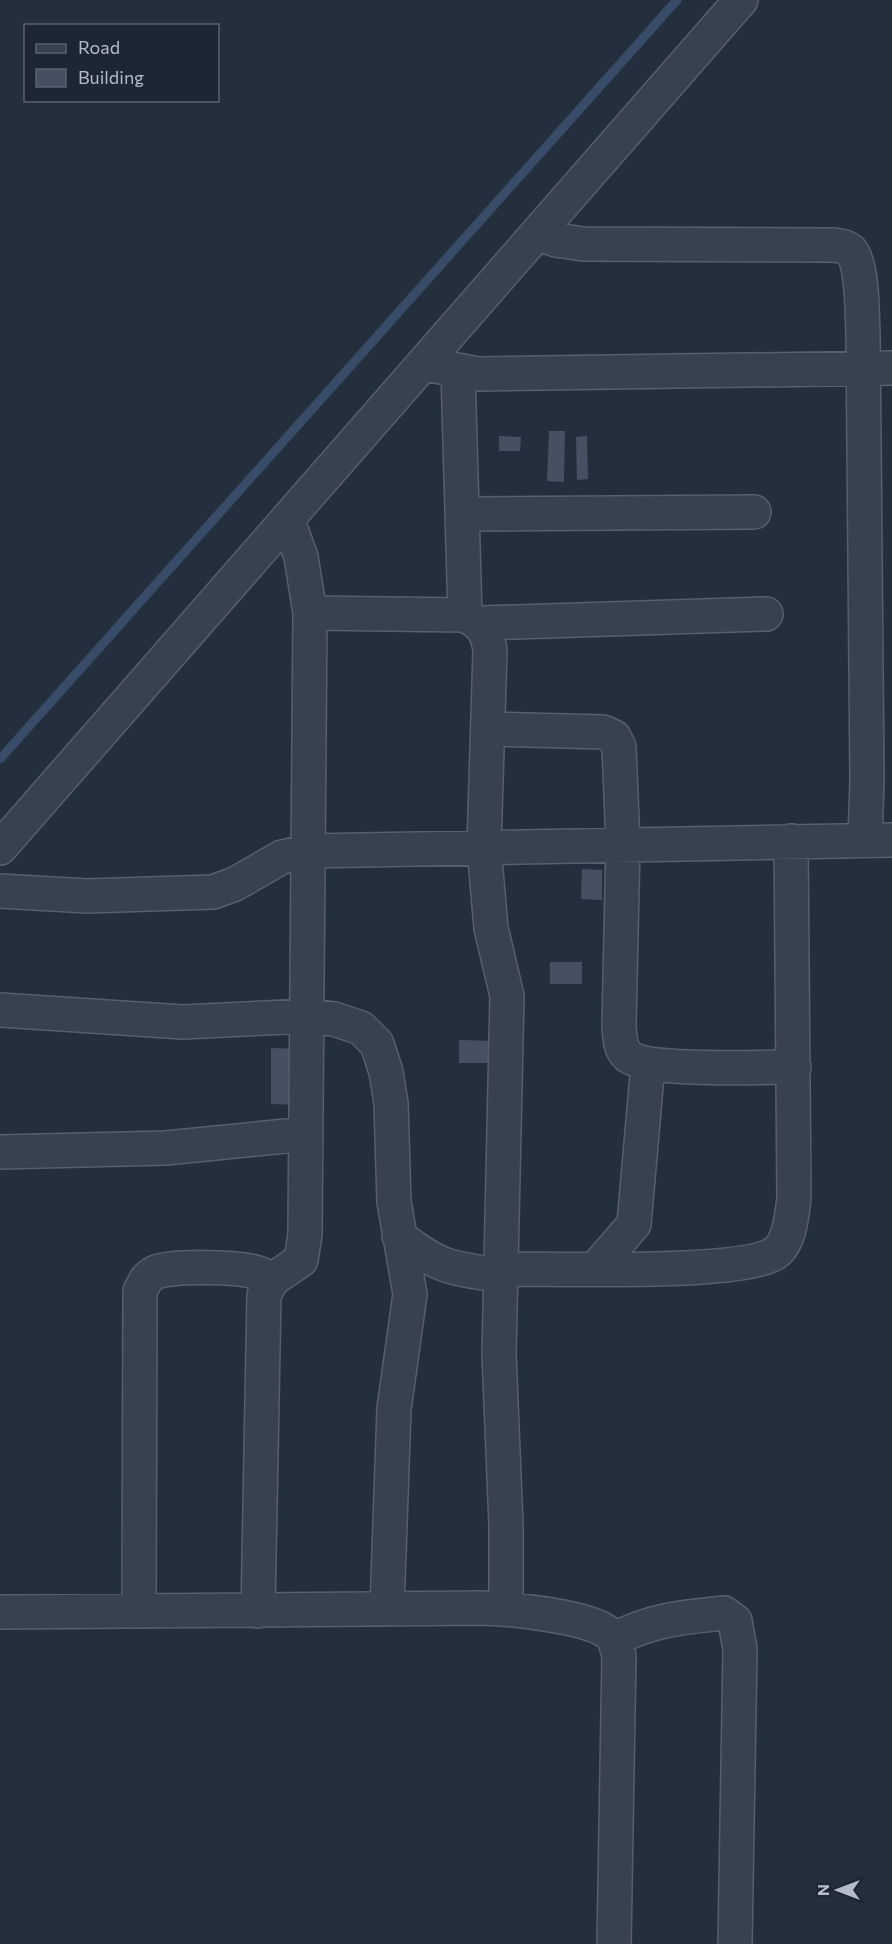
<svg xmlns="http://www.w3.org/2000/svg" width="892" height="1944" font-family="Commissioner,sans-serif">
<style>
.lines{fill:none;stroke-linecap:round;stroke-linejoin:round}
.stream{stroke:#394c67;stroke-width:9}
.building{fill:#455162}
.minor-casing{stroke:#565f6c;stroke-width:36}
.minor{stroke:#38414e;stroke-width:33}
</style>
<rect width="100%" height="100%" fill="#242f3e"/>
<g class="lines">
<path class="stream" d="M0,759L677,0"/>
</g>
<path class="building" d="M549,431H565L564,482L547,481Z
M499,436L521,437L520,451H499Z
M587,436L588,479L577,480L576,437Z
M582,869L602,870V900L581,899Z
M550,962H582V984H550Z
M459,1040L503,1041V1063H459Z
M271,1048L303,1049L302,1105L271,1104Z"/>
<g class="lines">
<defs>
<path id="minor" d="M538,233L556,240L583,244L833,245C840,246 846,246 851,251C863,265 862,316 863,334L867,780L865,840
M425,364L478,374L892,368
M458,372L465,615
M462,514L754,512
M310,613L465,615C482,624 487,631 490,650L484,847L491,928L507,996L499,1354L506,1525V1609
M481,623L766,614
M488,729L603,732L614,737L619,747L623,844L619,1025C620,1036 619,1048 628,1056C647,1072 763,1067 794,1067
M0,848L741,0
M0,891L87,896L213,892L235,884L282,857L309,851L892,840
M0,1010L183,1022L308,1016L334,1019L361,1028L377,1044L386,1072L391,1103L394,1202L410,1294L394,1409L387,1609
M0,1152L166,1148L306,1134
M399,1236C437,1267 452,1269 500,1275
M596,1268L634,1224L648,1064
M500,1269C551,1268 741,1276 775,1253C790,1243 792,1214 794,1198L791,841
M139,1611L140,1291C144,1284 146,1277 154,1273C169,1265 238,1267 255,1272C261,1273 266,1277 272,1280
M258,1611L264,1295L272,1280L301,1260L305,1234L310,613L301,557L288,521
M0,1612L483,1608C511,1609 585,1616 607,1632C615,1637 617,1648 619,1656L614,1944
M614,1640C649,1620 685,1617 724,1613L735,1621L740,1649L735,1944"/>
</defs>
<use href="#minor" class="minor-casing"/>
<use href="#minor" class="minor"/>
</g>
<rect x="24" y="24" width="195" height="78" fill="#1d2633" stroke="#59626f" stroke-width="1.5"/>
<rect x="36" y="44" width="30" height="9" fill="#38414e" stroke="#59626f" stroke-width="1.5"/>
<text x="78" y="54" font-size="18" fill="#b4bcc9">Road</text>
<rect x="36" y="69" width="30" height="18" fill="#455162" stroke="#59626f" stroke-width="1.5"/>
<text x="78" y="84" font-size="18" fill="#b4bcc9">Building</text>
<g transform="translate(838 1890) rotate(270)" stroke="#1d2633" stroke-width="4.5" paint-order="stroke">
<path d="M0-4.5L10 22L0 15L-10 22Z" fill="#b4bcc9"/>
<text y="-9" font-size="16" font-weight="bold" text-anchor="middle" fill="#b4bcc9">N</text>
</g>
</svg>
